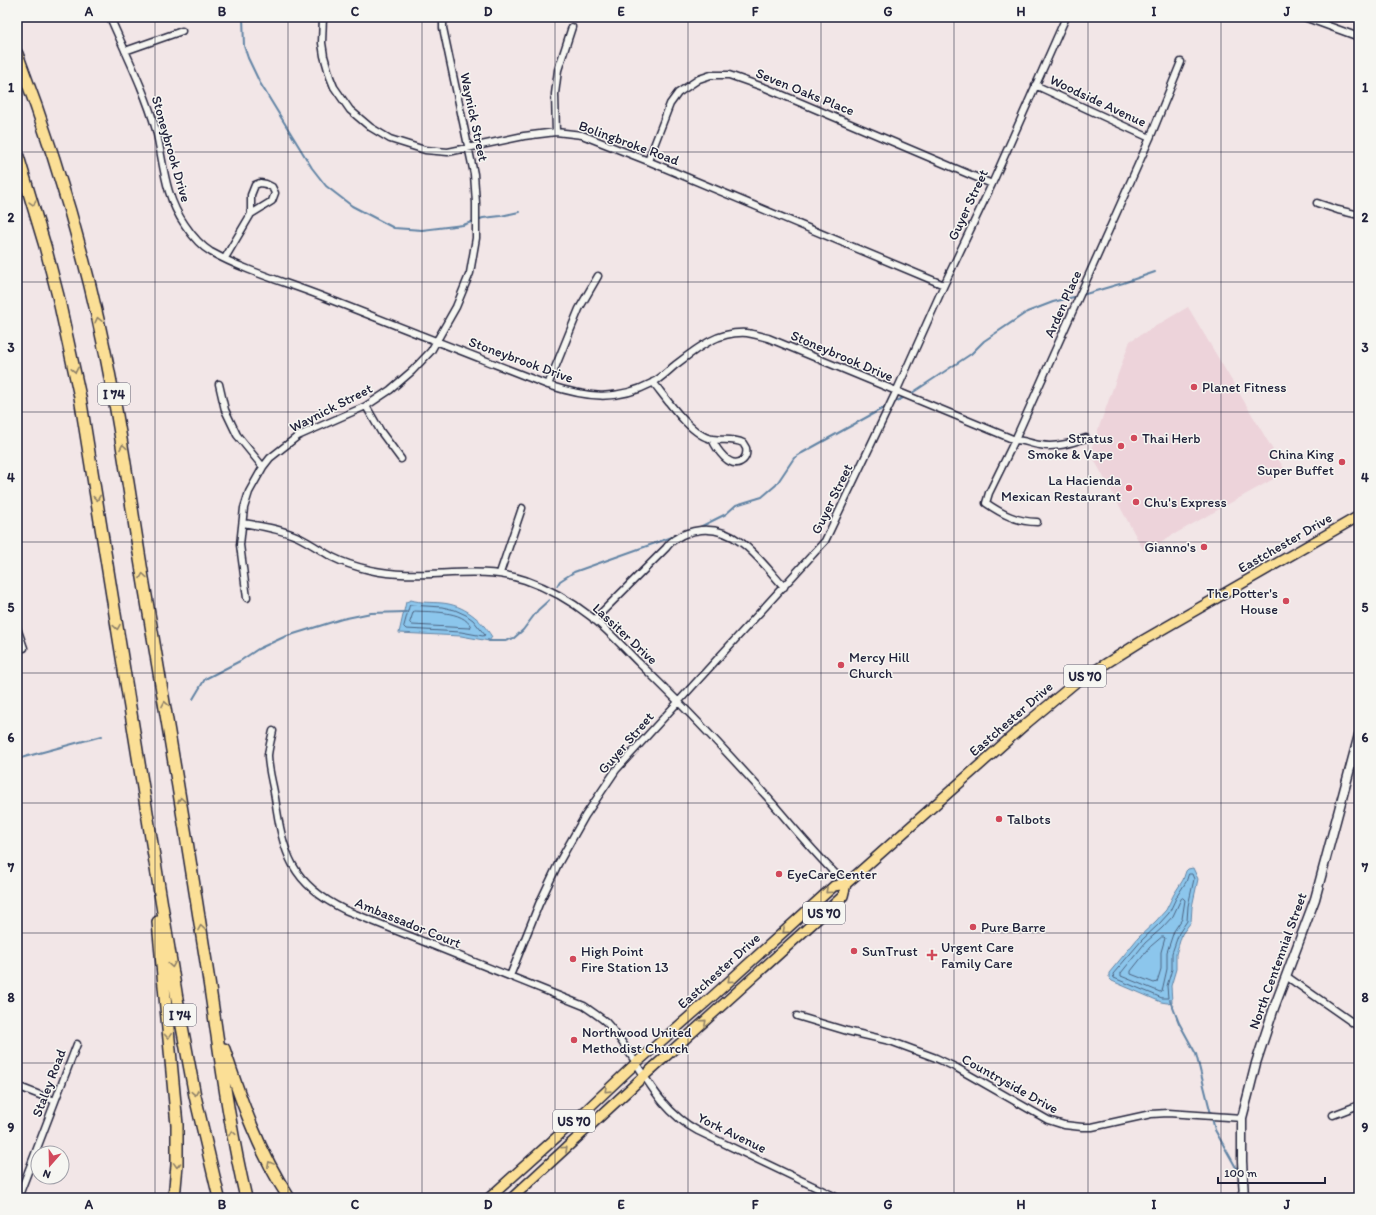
<svg xmlns="http://www.w3.org/2000/svg" width="1376" height="1215" viewBox="0 0 1376 1215" font-family="Itim,sans-serif">
	<style>
		.built { fill: #edd3da }
		.water { fill: #8cc6ec; stroke: #6284a5 }
		.lines { fill: none; stroke-linecap: round; stroke-linejoin: round }
		.shore { stroke: #4c6482; stroke-width: 1 }
		.stream { stroke: #6284a5; stroke-width: 2 }
		.street-casing { stroke: #22223b; stroke-width: 9 }
		.secondary-casing { stroke: #22223b; stroke-width: 11 }
		.primary-casing { stroke: #22223b; stroke-width: 12 }
		.highway-casing { stroke: #22223b; stroke-width: 14 }
		.street { stroke: #f6f6f2; stroke-width: 6 }
		.secondary { stroke: #f6f6f2; stroke-width: 8 }
		.primary { stroke: #fbdf96; stroke-width: 9 }
		.highway { stroke: #fbdf96; stroke-width: 11 }
		.oneway { stroke: #8e8068 }
		.grid { fill: none; stroke: #22223b; stroke-width: 1; stroke-opacity: 0.55 }
		.poi-dot { fill: #d1495b; stroke: #f6f6f2; stroke-width: 1.5 }
		.labels { text-anchor: middle; dominant-baseline: central; stroke-width: 3; stroke-linejoin: round; paint-order: stroke }
		.shield { fill: #f6f6f2; stroke: #626272; stroke-width: 1 }
		.shield-label { font-size: 13px; font-weight: bold; fill: #22223b }
		.street-label { font-size: 14px; fill: #22223b; stroke: #f6f6f2 }
		.poi-label { font-size: 14px; fill: #22223b; stroke: #f6f6f2; text-anchor: start }
		.neatline { fill: none; stroke: #22223b; stroke-width: 1.5 }
		.grid-label { font-size: 13px; text-anchor: middle; font-weight: bold; fill: #22223b }
	</style>
	<rect width="100%" height="100%" fill="#f2e6e7"/>
	<filter id="ink" filterUnits="userSpaceOnUse"><feTurbulence type="fractalNoise" baseFrequency=".025" numOctaves="2"/><feDisplacementMap in="SourceGraphic" scale="8" xChannelSelector="R" yChannelSelector="G"/><feConvolveMatrix kernelMatrix="1 2 1 2 8 2 1 2 1" color-interpolation-filters="sRGB"/></filter>
	<g filter="url(#ink)">
		<path class="built" d="M1188,307L1286,472L1144,551L1090,452L1130,341Z"/>
		<path class="water" d="M411,600C421,603 431,602 442,603C464,605 481,619 492,637L489,641L461,636L399,633L406,602Z
			M1193,868L1198,879L1192,907L1191,922L1182,934L1176,954V969L1171,986L1172,1002L1167,1003L1161,1002L1112,981L1109,978V973L1138,938L1156,921L1166,910L1174,894L1183,880L1186,871L1188,869Z"/>
		<g class="lines">
			<path class="shore" d="M410,605L442,607L455,610L466,615L473,620L485,635L483,636L461,632L406,629L404,627Z
				M414,611C429,612 464,610 471,627L469,628L412,625L410,623Z
				M1189,874H1192L1194,879L1188,906L1187,921L1179,933L1172,953V969L1167,986L1168,998H1162L1114,978L1113,974L1142,940L1159,924L1169,913L1177,896L1186,882Z
				M1183,898L1185,900L1182,919L1174,931L1167,952V969L1162,991L1160,992L1121,976V973L1145,943L1162,928L1173,916L1181,899Z
				M1162,937H1164L1165,938L1161,952V969L1157,982L1154,983L1131,974V971L1150,947Z"/>
			<path class="stream" d="M243,17L244,46L248,58L260,83L312,168L326,186L352,206L394,228L422,230L463,225L483,218L501,216L519,212
				M1082,295L1123,283L1155,272
				M909,395L971,354L984,341L1027,312L1053,302L1078,296
				M893,403L905,397
				M698,528L726,514L736,505L762,497L776,485L794,458L802,453L887,406
				M557,586L560,581L574,572L675,536
				M488,640L489,641H505L514,638L523,630L538,610L549,600
				M193,699L205,679L240,661L258,649L284,637L342,619L371,613L406,612
				M17,759L102,736
				M1170,1000L1179,1023L1196,1054L1211,1114
				M1212,1118L1215,1130L1239,1173"/>
			<defs>
				<path id="street" d="M110,17C126,54 145,91 156,130C164,164 164,195 185,225C191,234 201,246 211,252C245,271 285,282 321,296C397,326 473,355 548,385C585,397 616,402 652,383C660,379 667,372 674,366C696,349 717,331 747,333C754,334 761,336 768,338L1015,440C1024,440 1031,444 1040,445C1056,448 1071,443 1086,438
					M323,17L322,43L324,56L330,77L334,87L350,110L370,127L390,139L425,150L448,152L524,136L556,132L582,135L648,161L944,285
					M1304,17L1359,37
					M125,51L182,31
					M1035,85L1150,138
					M556,132L555,94L558,70L572,27
					M648,161L670,104L678,93L699,79L711,75H729L766,88L992,184
					M1317,203L1338,210L1359,215
					M225,258L251,214V195L255,185L260,183L266,184L272,187L275,193L272,201L251,214
					M653,382C666,398 691,436 712,439C723,441 733,438 743,443L746,448C747,453 746,457 743,460C730,471 716,448 712,439
					M219,384L225,410L237,435L263,467
					M548,385L579,309L598,276
					M366,406L381,432L401,459
					M1037,522C1017,522 1002,514 986,503L989,493L1015,440L1150,138L1181,62
					M243,523C261,526 279,529 296,536C309,542 320,550 332,557C344,563 357,567 370,570C422,582 475,563 525,580C548,588 571,601 590,616C607,629 623,647 638,662C684,706 727,752 769,799C794,828 818,858 846,884
					M500,573L522,508
					M247,598L240,545L244,508L249,492L263,467L270,458L298,436L366,406L390,390L412,371L431,351L456,307L470,273L476,238V203L474,174L443,28V17
					M594,620L666,548C669,544 673,540 677,538C684,533 693,531 701,530C739,527 761,562 784,587
					M17,628L24,648
					M273,731C271,739 269,747 268,755C268,769 273,784 275,798C283,853 291,884 345,910L584,1006C591,1011 599,1016 606,1022C640,1058 651,1106 698,1131L838,1198
					M510,976L539,904L558,864L585,816L616,770L825,541L896,392L944,285L992,184L1066,17
					M1286,976L1359,1027
					M797,1016L847,1031L890,1041L936,1058L957,1068L1048,1120L1064,1125L1082,1127H1092L1151,1114L1168,1113L1242,1118
					M17,1086L55,1101
					M1333,1115L1359,1105
					M18,1198L77,1044"/>
				<path id="secondary" d="M1244,1198L1242,1161V1118L1248,1095L1256,1063L1274,1008L1315,899L1359,735"/>
				<path id="primary" d="M489,1198L579,1117L635,1064L713,996L834,886L846,884
					M512,1198L644,1076L843,896L846,884L1027,723L1075,683L1142,641L1359,516"/>
				<path id="highway" d="M17,54C59,164 92,277 113,393C125,458 134,524 145,590C165,708 185,825 203,943C217,1028 226,1114 246,1198
					M17,153L45,246L58,296L80,397L178,1005L195,1096L219,1198
					M158,922L177,1125V1165L174,1198
					M224,1049C241,1101 259,1152 289,1198"/>
			</defs>
			<use href="#street" class="street-casing"/>
			<use href="#secondary" class="secondary-casing"/>
			<use href="#primary" class="primary-casing"/>
			<use href="#highway" class="highway-casing"/>
			<use href="#street" class="street"/>
			<use href="#secondary" class="secondary"/>
			<use href="#primary" class="primary"/>
			<use href="#highway" class="highway"/>
		</g>
		<defs><path id="oneway-chevron" d="M-2-3.5L2.5 0L-2 3.5" fill="none" stroke-width="1.6" stroke-linecap="round" stroke-linejoin="round"/></defs>
		<g class="oneway">
			<use href="#oneway-chevron" transform="translate(33 203) rotate(74)"/>
			<use href="#oneway-chevron" transform="translate(98 320) rotate(-103)"/>
			<use href="#oneway-chevron" transform="translate(75 370) rotate(78)"/>
			<use href="#oneway-chevron" transform="translate(123 447) rotate(-99)"/>
			<use href="#oneway-chevron" transform="translate(97 498) rotate(81)"/>
			<use href="#oneway-chevron" transform="translate(143 576) rotate(-99)"/>
			<use href="#oneway-chevron" transform="translate(117 627) rotate(81)"/>
			<use href="#oneway-chevron" transform="translate(165 704) rotate(-100)"/>
			<use href="#oneway-chevron" transform="translate(181 800) rotate(-99)"/>
			<use href="#oneway-chevron" transform="translate(828 891) rotate(138)"/>
			<use href="#oneway-chevron" transform="translate(201 928) rotate(-99)"/>
			<use href="#oneway-chevron" transform="translate(785 931) rotate(138)"/>
			<use href="#oneway-chevron" transform="translate(172 965) rotate(81)"/>
			<use href="#oneway-chevron" transform="translate(730 980) rotate(138)"/>
			<use href="#oneway-chevron" transform="translate(704 1022) rotate(-42)"/>
			<use href="#oneway-chevron" transform="translate(168 1036) rotate(85)"/>
			<use href="#oneway-chevron" transform="translate(607 1090) rotate(136)"/>
			<use href="#oneway-chevron" transform="translate(195 1093) rotate(79)"/>
			<use href="#oneway-chevron" transform="translate(232 1133) rotate(-101)"/>
			<use href="#oneway-chevron" transform="translate(565 1149) rotate(-43)"/>
			<use href="#oneway-chevron" transform="translate(270 1164) rotate(-118)"/>
			<use href="#oneway-chevron" transform="translate(177 1165) rotate(92)"/>
		</g>
	</g>
	<path class="grid" d="M155,17V1198M288,17V1198M422,17V1198M555,17V1198M688,17V1198M821,17V1198M954,17V1198M1088,17V1198M1221,17V1198M17,152H1359M17,282H1359M17,412H1359M17,542H1359M17,673H1359M17,803H1359M17,933H1359M17,1063H1359"/>
	<g class="poi-dot">
		<circle cx="1194" cy="387" r="4"/>
		<circle cx="1134" cy="438" r="4"/>
		<circle cx="1121" cy="446" r="4"/>
		<circle cx="1342" cy="462" r="4"/>
		<circle cx="1129" cy="488" r="4"/>
		<circle cx="1136" cy="502" r="4"/>
		<circle cx="1204" cy="547" r="4"/>
		<circle cx="1286" cy="601" r="4"/>
		<circle cx="841" cy="665" r="4"/>
		<circle cx="999" cy="819" r="4"/>
		<circle cx="779" cy="874" r="4"/>
		<circle cx="973" cy="927" r="4"/>
		<circle cx="854" cy="951" r="4"/>
		<path d="M930 949h4v4h4v4h-4v4h-4v-4h-4v-4h4z"/>
		<circle cx="573" cy="959" r="4"/>
		<circle cx="574" cy="1040" r="4"/>
	</g>
	<g class="labels">
		<g class="shield">
			<rect x="98" y="383" width="32" height="22" rx="3"/>
			<rect x="1064" y="665" width="42" height="22" rx="3"/>
			<rect x="803" y="902" width="42" height="22" rx="3"/>
			<rect x="164" y="1004" width="32" height="22" rx="3"/>
			<rect x="553" y="1110" width="42" height="22" rx="3"/>
		</g>
		<g class="shield-label">
			<text x="114" y="394">I 74</text>
			<text x="1085" y="676">US 70</text>
			<text x="824" y="913">US 70</text>
			<text x="180" y="1015">I 74</text>
			<text x="574" y="1121">US 70</text>
		</g>
		<g class="street-label">
			<text transform="translate(805 92) rotate(22)">Seven Oaks Place</text>
			<text transform="translate(1098 101) rotate(25)">Woodside Avenue</text>
			<text transform="translate(474 117) rotate(78)">Waynick Street</text>
			<text transform="translate(629 143) rotate(20)">Bolingbroke Road</text>
			<text transform="translate(171 149) rotate(74)">Stoneybrook Drive</text>
			<text transform="translate(968 205) rotate(-65)">Guyer Street</text>
			<text transform="translate(1063 304) rotate(-66)">Arden Place</text>
			<text transform="translate(842 356) rotate(23)">Stoneybrook Drive</text>
			<text transform="translate(521 360) rotate(20)">Stoneybrook Drive</text>
			<text transform="translate(331 408) rotate(-27)">Waynick Street</text>
			<text transform="translate(832 499) rotate(-64)">Guyer Street</text>
			<text transform="translate(1285 543) rotate(-30)">Eastchester Drive</text>
			<text transform="translate(625 634) rotate(43)">Lassiter Drive</text>
			<text transform="translate(1011 719) rotate(-41)">Eastchester Drive</text>
			<text transform="translate(626 743) rotate(-49)">Guyer Street</text>
			<text transform="translate(408 923) rotate(22)">Ambassador Court</text>
			<text transform="translate(1278 961) rotate(-70)">North Centennial Street</text>
			<text transform="translate(719 971) rotate(-42)">Eastchester Drive</text>
			<text transform="translate(49 1083) rotate(-69)">Staley Road</text>
			<text transform="translate(1010 1084) rotate(29)">Countryside Drive</text>
			<text transform="translate(732 1133) rotate(26)">York Avenue</text>
		</g>
		<g class="poi-label">
			<text x="1202" y="387">Planet Fitness</text>
			<text x="1113" y="438" text-anchor="end">Stratus<tspan x="1113" dy="16">Smoke &amp; Vape</tspan></text>
			<text x="1142" y="438">Thai Herb</text>
			<text x="1334" y="454" text-anchor="end">China King<tspan x="1334" dy="16">Super Buffet</tspan></text>
			<text x="1121" y="480" text-anchor="end">La Hacienda<tspan x="1121" dy="16">Mexican Restaurant</tspan></text>
			<text x="1144" y="502">Chu's Express</text>
			<text x="1196" y="547" text-anchor="end">Gianno's</text>
			<text x="1278" y="593" text-anchor="end">The Potter's<tspan x="1278" dy="16">House</tspan></text>
			<text x="849" y="657">Mercy Hill<tspan x="849" dy="16">Church</tspan></text>
			<text x="1007" y="819">Talbots</text>
			<text x="787" y="874">EyeCareCenter</text>
			<text x="981" y="927">Pure Barre</text>
			<text x="941" y="947">Urgent Care<tspan x="941" dy="16">Family Care</tspan></text>
			<text x="581" y="951">High Point<tspan x="581" dy="16">Fire Station 13</tspan></text>
			<text x="862" y="951">SunTrust</text>
			<text x="582" y="1032">Northwood United<tspan x="582" dy="16">Methodist Church</tspan></text>
		</g>
	</g>
	<rect width="1376" height="1215" fill="none" stroke="#f6f6f2" stroke-width="44"/>
	<g transform="translate(50 1165) rotate(200)"><circle r="19" fill="#f6f6f2" stroke="#a1a1a9"/>
	<path d="M0-3L7 15L0 10L-7 15Z" fill="#d1495b"/>
	<text y="-6" font-size="11" font-weight="bold" text-anchor="middle" fill="#22223b">N</text>
	</g>
	<path d="M1218 1177v6h107v-6" fill="none" stroke="#22223b" stroke-width="2"/>
	<text x="1224" y="1177" font-size="12" fill="#22223b" stroke="#f6f6f2" stroke-width="3" paint-order="stroke">100 m</text>
	<rect x="22" y="22" width="1332" height="1171" class="neatline"/>
	<g class="grid-label">
		<text x="89" y="16">A</text>
		<text x="222" y="16">B</text>
		<text x="355" y="16">C</text>
		<text x="488" y="16">D</text>
		<text x="621" y="16">E</text>
		<text x="755" y="16">F</text>
		<text x="888" y="16">G</text>
		<text x="1021" y="16">H</text>
		<text x="1154" y="16">I</text>
		<text x="1287" y="16">J</text>
		<text x="11" y="92">1</text>
		<text x="1365" y="92">1</text>
		<text x="11" y="222">2</text>
		<text x="1365" y="222">2</text>
		<text x="11" y="352">3</text>
		<text x="1365" y="352">3</text>
		<text x="11" y="482">4</text>
		<text x="1365" y="482">4</text>
		<text x="11" y="612">5</text>
		<text x="1365" y="612">5</text>
		<text x="11" y="742">6</text>
		<text x="1365" y="742">6</text>
		<text x="11" y="872">7</text>
		<text x="1365" y="872">7</text>
		<text x="11" y="1002">8</text>
		<text x="1365" y="1002">8</text>
		<text x="11" y="1132">9</text>
		<text x="1365" y="1132">9</text>
		<text x="89" y="1209">A</text>
		<text x="222" y="1209">B</text>
		<text x="355" y="1209">C</text>
		<text x="488" y="1209">D</text>
		<text x="621" y="1209">E</text>
		<text x="755" y="1209">F</text>
		<text x="888" y="1209">G</text>
		<text x="1021" y="1209">H</text>
		<text x="1154" y="1209">I</text>
		<text x="1287" y="1209">J</text>
	</g>
</svg>
